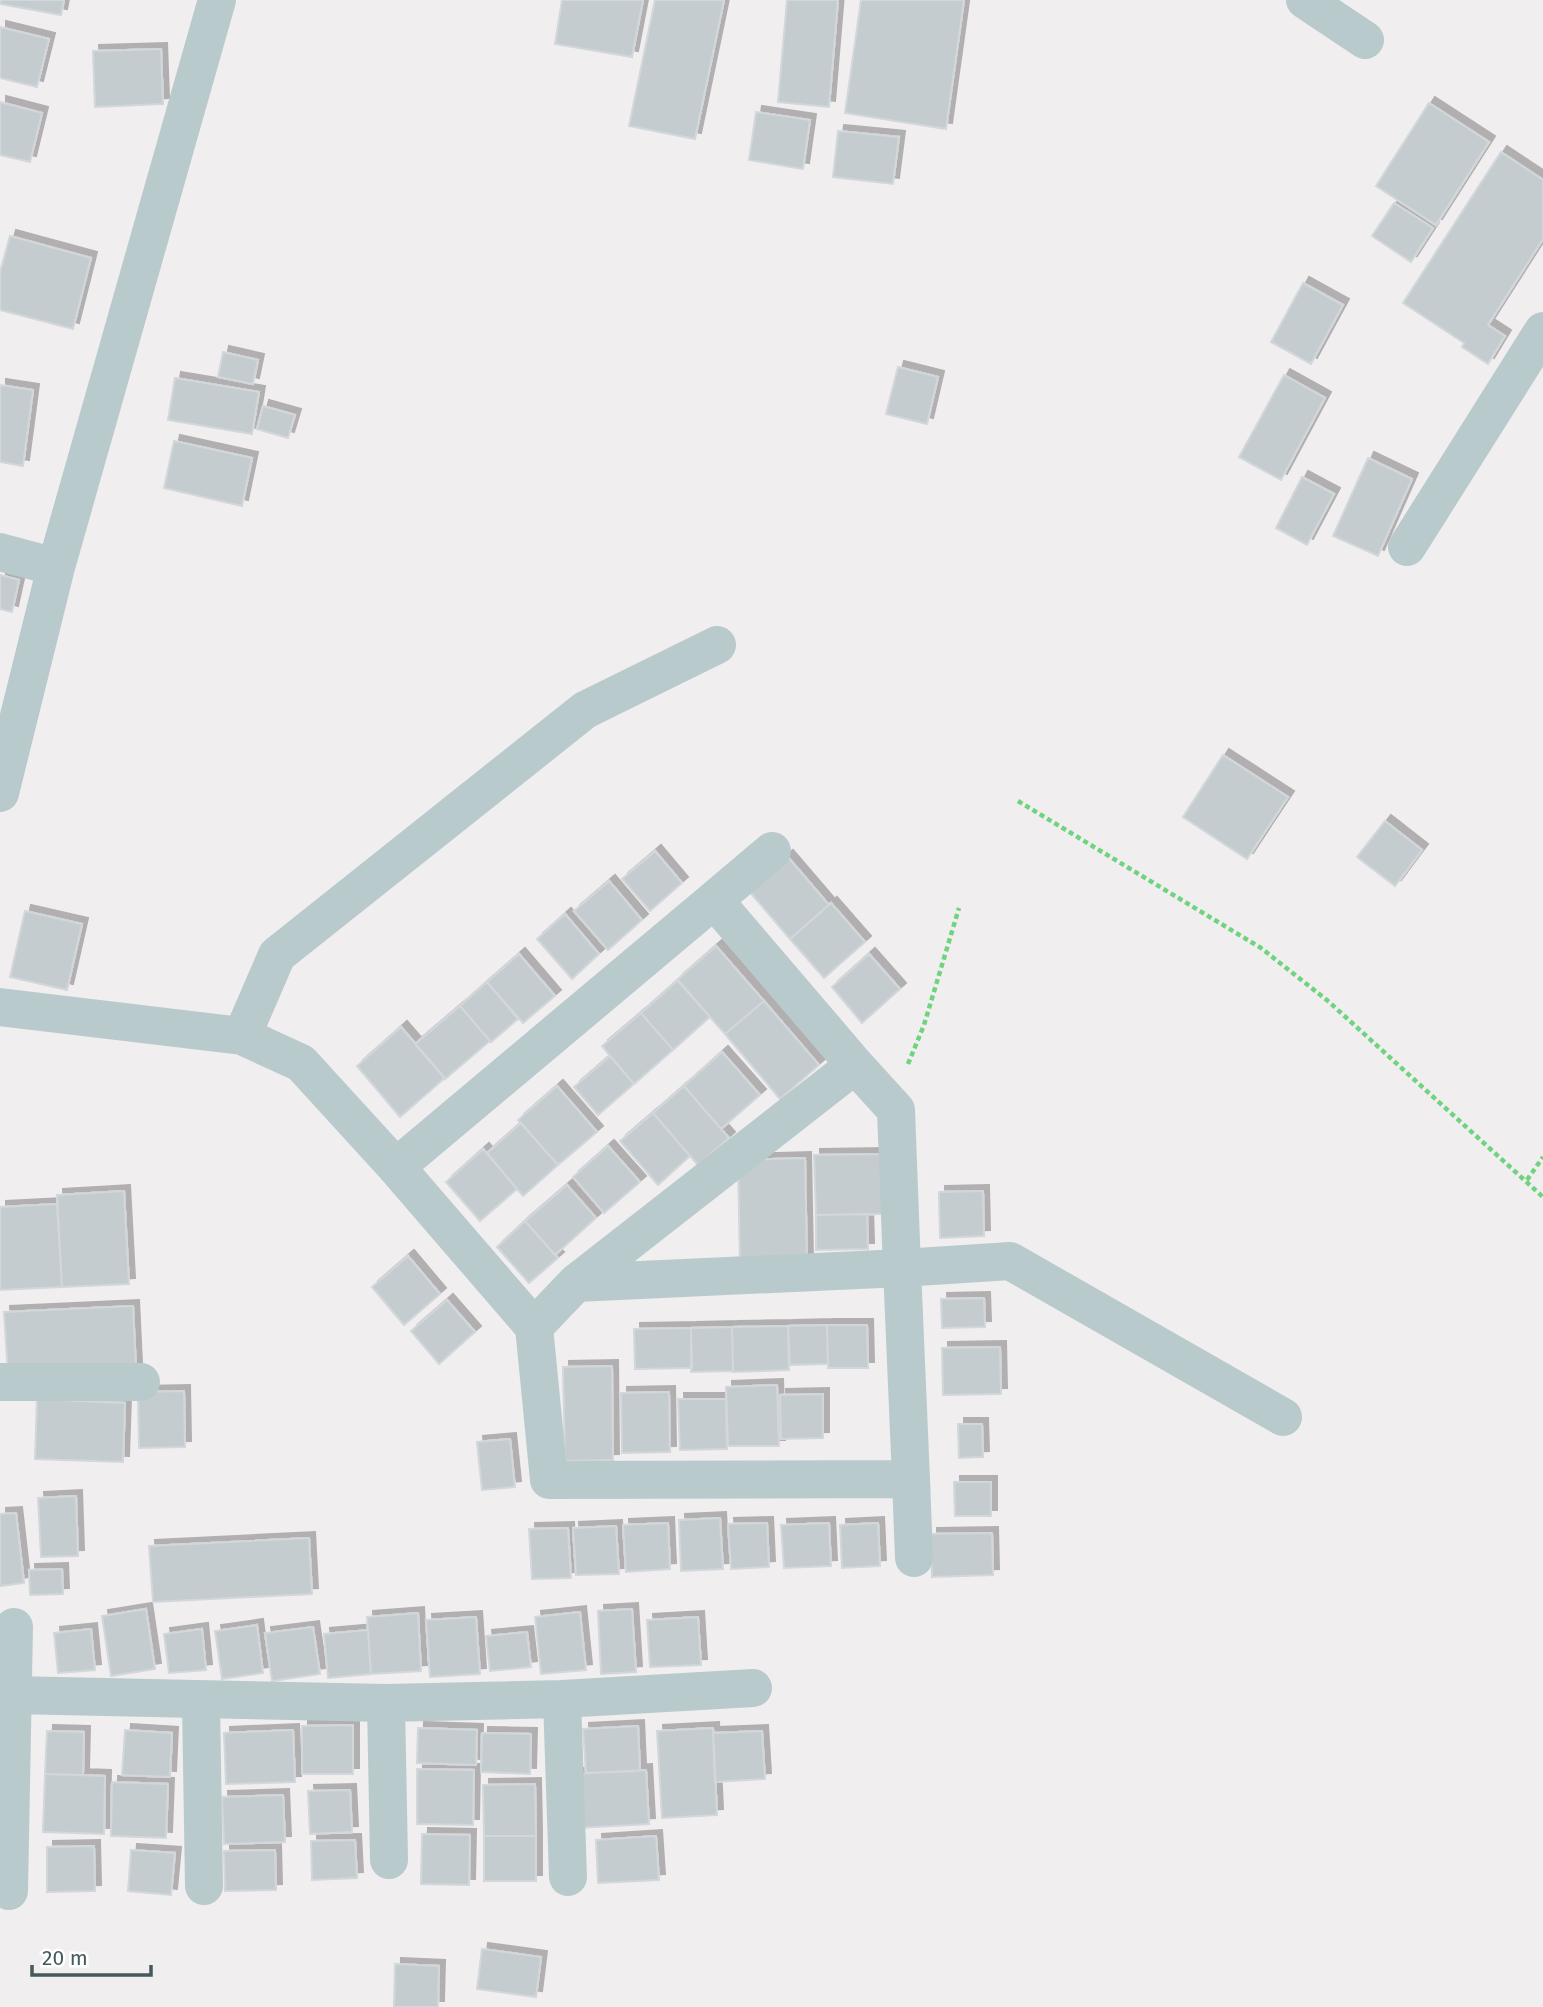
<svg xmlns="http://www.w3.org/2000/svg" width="1543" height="2007" viewBox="0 0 1543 2007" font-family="'Fira Sans',sans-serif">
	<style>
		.building { fill: #c5cccf; stroke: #d2d7db; stroke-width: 2; filter: url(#shadow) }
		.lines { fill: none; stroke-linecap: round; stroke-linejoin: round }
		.path { stroke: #6fd37f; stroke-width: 4.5; stroke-dasharray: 5 3.5; stroke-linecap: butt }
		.minor { stroke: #b9cacd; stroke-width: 38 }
	</style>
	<defs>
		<filter id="shadow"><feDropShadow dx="6" dy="-6" stdDeviation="0" flood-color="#0004"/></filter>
	</defs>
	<rect width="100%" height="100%" fill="#f1eeef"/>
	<path class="building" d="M1,0H64L61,15L0,4Z
		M562,0H643L632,57L555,44Z
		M655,0H724L695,139L629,126Z
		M787,0H838L829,107L778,102Z
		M861,0H964L946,129L845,113Z
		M0,27L49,39L37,87L0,78Z
		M161,49L163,104L95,107L93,51Z
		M0,102L42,113L30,162L0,155Z
		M1429,103L1489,142L1436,225L1376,186Z
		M756,112L810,120L803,169L749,160Z
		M838,131L899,137L893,184L833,177Z
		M1501,152L1543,180V239L1488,325L1505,336L1488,364L1462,347L1464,343L1403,303Z
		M1394,203L1433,228L1411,262L1372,236Z
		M10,236L91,258L73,329L0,310V272Z
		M1303,283L1343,305L1311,364L1271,342Z
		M223,352L258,360L253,384L218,377Z
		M898,367L938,377L927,424L886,414Z
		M1284,375L1325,398L1281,480L1239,457Z
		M175,378L259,392L252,434L168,420Z
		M0,385L33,390L23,466L0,462Z
		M263,406L295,415L288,438L257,429Z
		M174,441L252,458L242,506L164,488Z
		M1368,458L1412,479L1378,556L1333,536Z
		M1302,477L1334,494L1307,545L1276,528Z
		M0,575L19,580L12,612L0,609Z
		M1223,755L1288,797L1247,859L1183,817Z
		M1385,821L1422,850L1395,886L1357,857Z
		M655,851L682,883L650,911L622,879Z
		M787,856L829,905L790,939L748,890Z
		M609,881L642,920L608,950L574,911Z
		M831,903L865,942L824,978L790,939Z
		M25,911L82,924L67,990L10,977Z
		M565,914L599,954L572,979L537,939Z
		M716,946L764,1001L725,1034L677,980Z
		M519,954L555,996L523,1023L487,982Z
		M869,954L900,989L862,1023L832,987Z
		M678,980L710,1017L673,1050L641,1013Z
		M487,982L518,1019L491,1042L460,1006Z
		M764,1001L819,1065L780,1099L725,1034Z
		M460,1006L490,1041L445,1079L415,1044Z
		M641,1013L673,1050L634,1084L602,1046Z
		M401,1027L445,1078L400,1117L357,1066Z
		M722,1052L760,1095L721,1129L684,1086Z
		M610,1056L634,1084L598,1115L574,1087Z
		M557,1086L597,1132L558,1165L518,1120Z
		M684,1086L729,1138L698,1165L653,1113Z
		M653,1113L690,1156L658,1185L620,1141Z
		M521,1123L558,1165L523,1196L487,1153Z
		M608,1146L640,1182L604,1213L573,1177Z
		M483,1149L517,1189L480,1221L446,1182Z
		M881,1154L883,1214L816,1215L814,1155Z
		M805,1158L807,1265H740L738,1160Z
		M567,1185L596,1218L555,1255L525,1221Z
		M124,1191L129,1284L62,1287L57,1195Z
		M983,1191L984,1236L940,1238L939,1192Z
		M57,1204L62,1287L0,1290V1207Z
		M867,1214L868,1249L816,1250V1215Z
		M525,1221L558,1258L529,1283L497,1247Z
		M408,1256L440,1294L404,1325L372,1287Z
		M984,1298L985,1327L942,1328L941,1299Z
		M447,1300L475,1332L439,1364L411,1331Z
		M133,1306L136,1369L8,1376L4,1312Z
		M827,1325L828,1364L790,1365L788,1326Z
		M827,1325H867L868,1368H828Z
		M788,1326L789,1370L733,1372L732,1327Z
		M732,1327L733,1371L691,1372V1328Z
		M691,1328L692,1368L635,1369L634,1329Z
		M1000,1347L1001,1394L943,1395L942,1348Z
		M612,1366L613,1460L565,1461L563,1367Z
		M777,1385L779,1446H728L726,1387Z
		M184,1391L185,1447L139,1448L138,1392Z
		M669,1392L670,1452L622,1453L621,1393Z
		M823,1394V1438L781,1439L780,1395Z
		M37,1399L125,1403L123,1462L35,1459Z
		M678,1399H726L727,1449L680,1450Z
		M958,1424H982L983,1457L959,1458Z
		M510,1439L515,1487L482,1490L477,1442Z
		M954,1482H991V1516H955Z
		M76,1496L78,1556L41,1557L38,1498Z
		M16,1513L24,1583L0,1586V1514Z
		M720,1518L723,1569L681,1571L679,1520Z
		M668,1523L670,1569L626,1572L623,1525Z
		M767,1523L769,1567L731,1569L728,1524Z
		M829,1523L831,1566L784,1568L781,1525Z
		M878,1523L880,1566L842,1568L840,1525Z
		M616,1526L619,1574L576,1575L573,1528Z
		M568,1528L571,1578L532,1579L529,1529Z
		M992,1533L993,1575L932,1577L931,1534Z
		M309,1538L312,1594L153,1602L149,1546Z
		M62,1569L63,1594L30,1595L29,1570Z
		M146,1609L155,1669L111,1676L102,1616Z
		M632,1609L636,1672L601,1674L598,1611Z
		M580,1612L586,1670L541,1674L535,1617Z
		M418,1613L421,1671L371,1674L367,1617Z
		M476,1617L480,1674L430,1677L426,1620Z
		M698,1617L701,1665L650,1667L647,1620Z
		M257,1625L263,1673L222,1679L215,1631Z
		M313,1627L320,1674L272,1681L265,1633Z
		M91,1629L95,1670L58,1673L54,1633Z
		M202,1629L206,1670L169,1673L164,1634Z
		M368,1630L371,1674L328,1678L324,1634Z
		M527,1632L531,1667L490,1671L486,1636Z
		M353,1725V1774H302V1726Z
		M638,1726L640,1771L586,1773L583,1729Z
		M418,1728L477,1730L476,1765L417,1763Z
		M713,1728L717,1815L662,1818L657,1731Z
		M125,1730L172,1733L170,1777L122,1775Z
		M293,1730L295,1782L226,1784L224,1733Z
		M47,1731L84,1732L83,1775L45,1774Z
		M762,1731L765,1779L715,1782L713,1733Z
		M482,1733L531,1734L530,1774L481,1772Z
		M417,1769L474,1770L473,1825L417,1824Z
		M646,1770L649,1824L576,1828L573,1774Z
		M45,1774L105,1776L104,1834L43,1832Z
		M112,1782L168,1784L166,1838L111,1836Z
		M535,1784L536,1836H484L483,1785Z
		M350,1790L352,1832L310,1834L308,1791Z
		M283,1795L285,1842L224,1844L222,1797Z
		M422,1834L470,1835L469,1885L421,1884Z
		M484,1836H536V1881H484Z
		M656,1836L659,1880L598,1883L596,1840Z
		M355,1840L357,1878L312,1880L311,1841Z
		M94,1846L95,1891L47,1892V1847Z
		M131,1850L175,1853L171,1895L128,1891Z
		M275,1850L276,1890L225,1891L224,1851Z
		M482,1949L541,1957L536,1997L477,1989Z
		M395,1964L439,1966L438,2007H394Z"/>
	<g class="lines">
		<path class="path" d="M1018,801L1261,948L1328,1001L1543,1197
			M908,1064L924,1025L959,908
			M1527,1180L1543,1157"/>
		<path class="minor" d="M1305,0L1365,40
			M1407,547L1543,331
			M0,552L56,567
			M0,793L56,567L217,0
			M714,900L772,851
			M0,1007L242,1036L301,1063L396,1167L534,1327L549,1480L911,1479L902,1268L576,1283
			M242,1036L277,955L585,710L717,645
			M855,1065L896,1110L902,1268L1010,1261L1283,1417
			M396,1167L714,900L855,1065L576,1283L534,1327
			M0,1382H141
			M911,1479L914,1558
			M12,1695L386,1703L562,1699L753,1688
			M562,1699L568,1877
			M201,1701L204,1886
			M386,1703L389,1860
			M9,1891L14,1627"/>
	</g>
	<path d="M32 1965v10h119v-10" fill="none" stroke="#455a5d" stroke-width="3.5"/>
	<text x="42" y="1965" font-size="21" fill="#455a5d" stroke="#ffffff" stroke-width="5" paint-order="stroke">20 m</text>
</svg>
